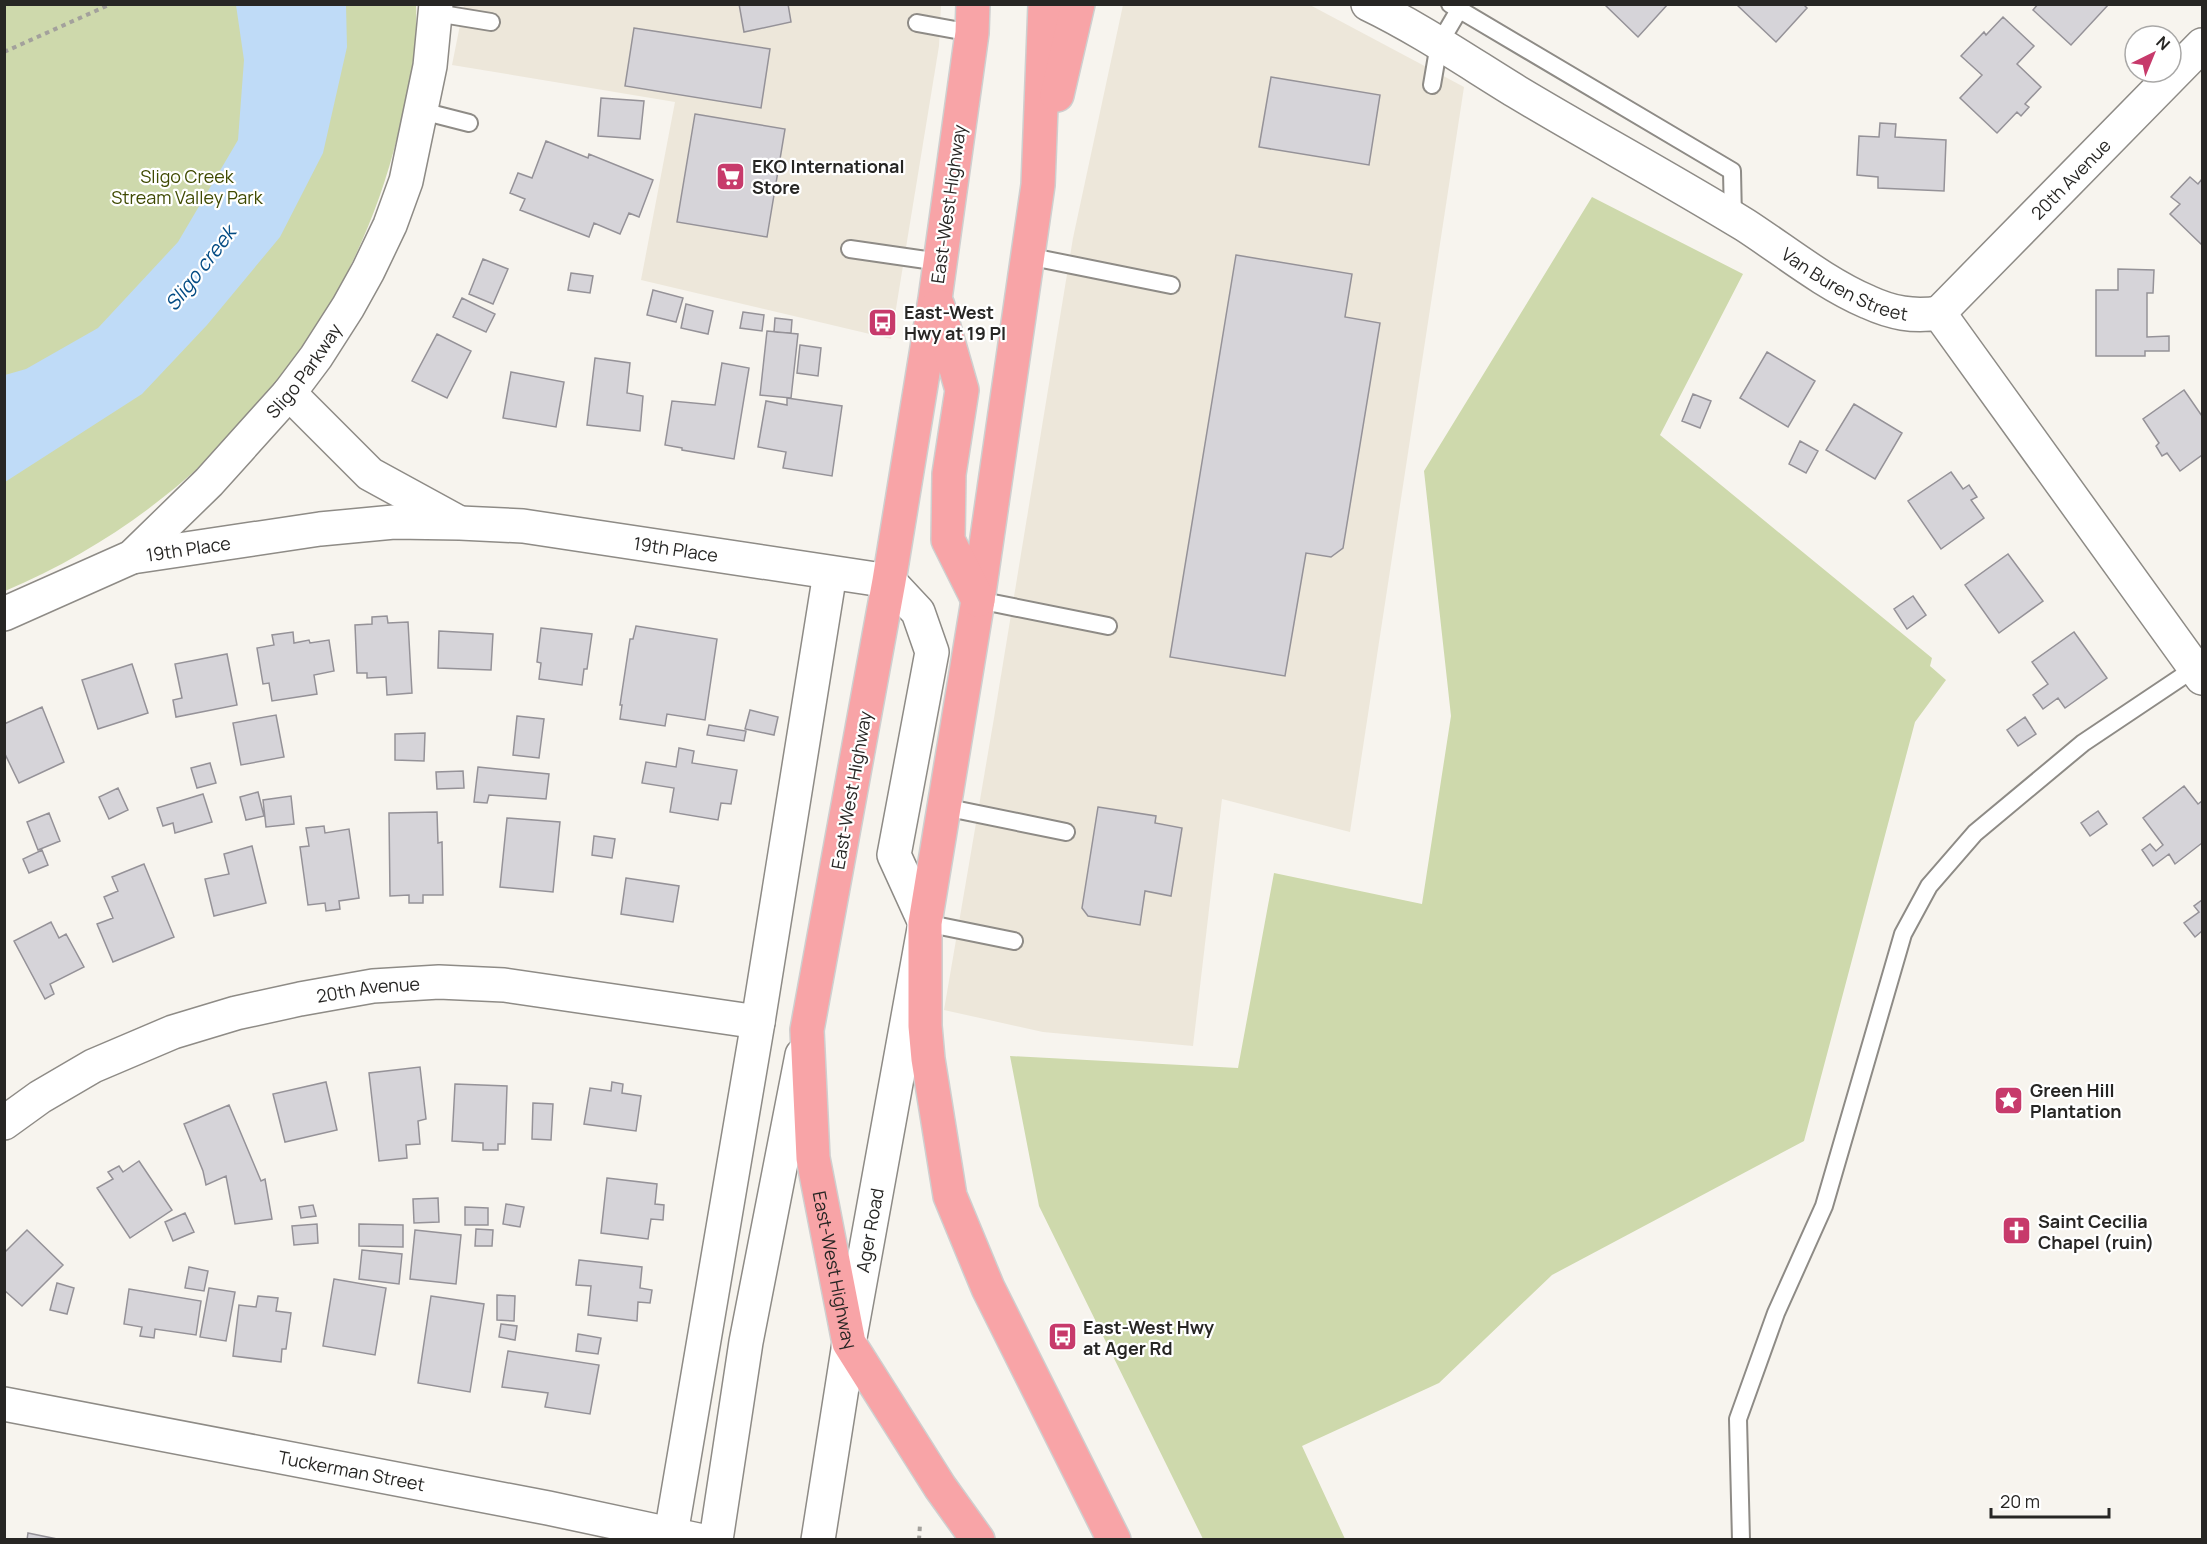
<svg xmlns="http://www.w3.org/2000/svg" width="2207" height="1544" viewBox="0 0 2207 1544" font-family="Manrope,sans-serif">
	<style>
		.built { fill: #ede7da }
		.green { fill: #ced9ac }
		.water { fill: #bfdbf7 }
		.building { fill: #d6d4d9; stroke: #959298; stroke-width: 1.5 }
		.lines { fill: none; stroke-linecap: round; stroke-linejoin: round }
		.lane-casing { stroke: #8e8b86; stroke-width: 20 }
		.street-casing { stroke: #8e8b86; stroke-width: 36 }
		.secondary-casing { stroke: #8e8b86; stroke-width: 36 }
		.primary-casing { stroke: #cfcfcf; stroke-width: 36 }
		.path { stroke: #a3a19c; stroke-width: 4; stroke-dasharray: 4.5 4.5; stroke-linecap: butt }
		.lane { stroke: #fff; stroke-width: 16 }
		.street { stroke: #fff; stroke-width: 33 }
		.secondary { stroke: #fff; stroke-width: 33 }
		.primary { stroke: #f8a4a7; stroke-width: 33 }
		.labels { text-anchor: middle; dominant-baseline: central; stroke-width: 4.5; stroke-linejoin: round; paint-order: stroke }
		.poi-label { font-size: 18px; font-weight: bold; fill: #272624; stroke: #fff; text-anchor: start }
		.park-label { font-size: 18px; fill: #3f4a02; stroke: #fff }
		.street-label { font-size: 18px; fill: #272624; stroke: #fff }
		.water-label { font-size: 20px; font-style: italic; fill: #044c84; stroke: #fff }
	</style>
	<rect width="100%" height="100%" fill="#f7f4ee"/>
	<path class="built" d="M464,5H941L939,46L891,339L641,280L675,102L452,65Z
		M1123,5H1310L1464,87L1350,832L1222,799L1193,1046L1043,1032L944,1010L994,718L1073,238Z"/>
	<path class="green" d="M416,4C418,49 409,91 398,134C348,341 199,509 5,591L4,5Z
		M1592,197L1743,274L1660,435L1932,658L1930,666L1946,680L1915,722L1804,1141L1552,1275L1439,1383L1302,1446L1345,1539H1203L1039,1206L1010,1056L1238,1068L1274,873L1422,904L1451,716L1424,471Z"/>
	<path class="water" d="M236,5H346L347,47L323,153L280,237L207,325L142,394L5,482V375L26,369L98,328L178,242L238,140L244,60Z"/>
	<path class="building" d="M739,4H788L791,22L744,32Z
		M1604,4H1668L1638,37Z
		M1736,4H1803L1807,8L1776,42Z
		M2038,4H2109L2071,45L2033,10Z
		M2003,17L2034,46L2017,64L2041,87L2025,104L2029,107L2021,116L2017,112L1997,133L1960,98L1982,75L1961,56L1984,32L1986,35Z
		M634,28L770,49L761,108L625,86Z
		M1271,77L1380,95L1369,165L1259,147Z
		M601,98L644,101L640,139L598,136Z
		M695,114L785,129L767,237L677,222Z
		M1880,123L1896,124L1895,137L1946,140L1944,191L1878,188V177L1857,175L1859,136L1879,137Z
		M546,141L588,158L589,154L653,180L639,217L629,213L620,234L594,223L589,237L520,210L525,199L510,193L518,173L532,178Z
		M2190,177L2198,184L2202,179V245L2170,214L2180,204L2171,197Z
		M1236,255L1352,274L1345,317L1380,323L1343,548L1331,557L1306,553L1285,676L1170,657Z
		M483,259L508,269L493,304L469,294Z
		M2118,269L2154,270L2153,293H2147V337L2169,336V351H2145V356H2096V290H2118Z
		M571,273L593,276L590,293L568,290Z
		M653,290L683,298L676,322L647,315Z
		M462,298L495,314L486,332L453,317Z
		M686,304L713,311L708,334L681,328Z
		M743,312L764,315L762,331L740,328Z
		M775,318L792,320L791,333L774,332Z
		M767,331L798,334L791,398L760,395Z
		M437,334L471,351L447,398L412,381Z
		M800,345L821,348L818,376L797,373Z
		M1767,352L1815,381L1788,427L1740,398Z
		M595,358L630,363L627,393L643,396L640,431L587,425Z
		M722,363L749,368L734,459L682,450V448L665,445L672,401L715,405Z
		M511,372L564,382L556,427L503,418Z
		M2184,390L2202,416V455L2180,471L2167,453L2162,456L2156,446L2159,443L2143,419Z
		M1693,394L1711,401L1700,428L1682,421Z
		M787,398L842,406L832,476L783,468L786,452L758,447L766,401L787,405Z
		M1854,404L1902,433L1875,479L1826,450Z
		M1800,441L1818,451L1806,473L1789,464Z
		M1951,472L1963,489L1969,485L1977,497L1971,500L1984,518L1941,549L1908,501Z
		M2008,554L2043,601L1999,633L1965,585Z
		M1913,596L1926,615L1907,629L1894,609Z
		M387,616L388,623L408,622L412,693L387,695L386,677L367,678V673H357L355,625L372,624V617Z
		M636,626L717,639L705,720L667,714L665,726L620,719L622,705H620L630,639H633Z
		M541,628L592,634L587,669H584L582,685L539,679L541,663L537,662Z
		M439,631L493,634L491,670L438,668Z
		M293,632L294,643L309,640L310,643L329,640L334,671L314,675L317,694L272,701L269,683L263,684L257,648L274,645L272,635Z
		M2074,632L2107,678L2065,708L2058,698L2043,709L2033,695L2048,684L2032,662Z
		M227,654L237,705L176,717L173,700L182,698L175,664Z
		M132,664L148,713L98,729L82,680Z
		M42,707L64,762L19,783L4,752V724Z
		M750,710L778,717L774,735L745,729Z
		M276,715L284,757L241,765L233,723Z
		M517,716L544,719L539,758L513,755Z
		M2025,717L2036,734L2018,746L2007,730Z
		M709,725L746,731L744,741L707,735Z
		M425,733L424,761L395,760V734Z
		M679,748L694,751L692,763L737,770L731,804L721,803L718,820L670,812L674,788L642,783L646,762L676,767Z
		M210,763L216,783L197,788L191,768Z
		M478,767L549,774L546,799L489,795L487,803L474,802Z
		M463,771L464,788L437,789L436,772Z
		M2184,786L2198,804L2202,801V843L2175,864L2169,854L2153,866L2142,850L2150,844L2156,851L2163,845L2143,818Z
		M118,788L128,810L109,819L99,797Z
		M258,792L264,816L246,820L240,797Z
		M203,794L212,822L175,833L173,823L163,826L157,808Z
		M291,796L294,824L266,827L263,800Z
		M1098,807L1156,816L1155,823L1182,828L1171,896L1145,891L1140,925L1088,916L1082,908Z
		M2098,811L2107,824L2090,836L2081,823Z
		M437,812L438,843L442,842L443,895H423V903H409V895L390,896L389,813Z
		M49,813L60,841L38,850L27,822Z
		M507,818L560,822L553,892L500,887Z
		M324,826L325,833L349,829L359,898L339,901L340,909L326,911L325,903L308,905L300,847L309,846L306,828Z
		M594,836L615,839L612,858L592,855Z
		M252,846L266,903L214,916L205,879L229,874L224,854Z
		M42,850L48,865L29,873L23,859Z
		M144,864L174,937L113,962L97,924L113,918L104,897L118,891L112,877Z
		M626,878L679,886L673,922L621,914Z
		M2202,900V931L2195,937L2184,923L2199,912L2194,906Z
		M51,922L59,938L66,934L84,967L50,984L54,994L45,999L14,941Z
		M420,1067L426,1119L418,1121L420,1144L406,1145L407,1158L379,1161L369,1073Z
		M326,1082L337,1130L285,1142L273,1094Z
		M612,1082L623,1084L622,1093L641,1096L636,1131L584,1124L590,1088L611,1091Z
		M455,1084L507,1086L505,1144H498V1150H483V1143L452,1141Z
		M533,1103L553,1104L551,1140L532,1139Z
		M229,1105L261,1181L265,1179L272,1219L235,1224L226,1176L206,1185L203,1171L184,1124Z
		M139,1161L172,1210L130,1238L97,1188L113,1179L108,1172L119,1166L123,1172Z
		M607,1178L657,1184L655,1204L664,1205L663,1220L651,1219L648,1239L601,1233Z
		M438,1198L439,1222L414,1223L413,1199Z
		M506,1204L524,1207L520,1227L503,1224Z
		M313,1205L316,1216L301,1218L299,1207Z
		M465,1207L488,1208V1225H465Z
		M185,1213L194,1232L173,1241L165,1222Z
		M317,1224L318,1243L294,1245L292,1226Z
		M359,1224L403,1225V1247L359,1246Z
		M476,1229L493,1230L492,1246H475Z
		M27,1230L63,1265L22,1306L4,1290V1253Z
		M415,1230L461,1235L456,1284L410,1279Z
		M362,1250L402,1254L399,1284L359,1279Z
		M579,1260L642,1267L640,1288L652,1290L650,1303L638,1302L637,1321L588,1315L591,1286L576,1285Z
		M189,1267L208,1271L204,1291L185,1288Z
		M334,1279L386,1288L375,1355L323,1346Z
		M57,1283L74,1288L67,1314L50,1310Z
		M209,1288L235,1292L226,1341L200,1337Z
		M129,1289L201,1301L196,1335L155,1329L154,1338L140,1336L142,1327L124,1324Z
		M497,1295L515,1296L514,1321L497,1320Z
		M258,1296L278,1298L276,1311L291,1313L286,1349H282L281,1362L233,1356L239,1305L256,1307Z
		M431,1296L484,1304L470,1392L418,1383Z
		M501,1324L517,1326L515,1340L499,1337Z
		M578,1334L601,1338L598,1354L576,1351Z
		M508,1351L599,1365L590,1414L545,1407L548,1393L502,1387Z
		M28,1533L62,1540H27Z"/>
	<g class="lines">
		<defs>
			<path id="lane" d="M1450,4L1732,171L1733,219
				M436,13L491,22
				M917,23L972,33
				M1432,85L1439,44L1459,10
				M422,111L469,123
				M850,249L940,262
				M1027,256L1171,285
				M978,600L1108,626
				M944,807L1066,832
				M925,923L1014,941
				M1741,1540L1738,1419L1776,1313L1824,1206L1903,934L1929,886L1975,833L2083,743L2195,668"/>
			<g id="street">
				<path id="s1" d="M1368,4C1420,29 1468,62 1517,92C1592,137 1670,179 1745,225C1785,251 1824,283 1868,302C1892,313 1913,317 1939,313L2202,678"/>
				<path id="s2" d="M1939,313L2202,45"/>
				<path d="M289,393L370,474L456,521"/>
				<path id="s3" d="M132,557L320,529L394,522L460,523L523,526L889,581"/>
				<path id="s4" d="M4,614L132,557L209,482L289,393L316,357L348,307L368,271L390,225L406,181L430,66L436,4"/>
				<path id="s5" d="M4,1123L40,1097L93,1066L173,1032L236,1013L300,999L373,986L439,982L504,985L758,1022"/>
				<path id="s6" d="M4,1404L548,1508L698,1540"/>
				<path d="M671,1534L758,1022L830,573"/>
			</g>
			<g id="secondary">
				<path d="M716,1540L746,1342L802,1055"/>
				<path id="s7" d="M818,1540L849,1343L925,923L894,855L932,652L918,612L889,581"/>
			</g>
			<g id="primary">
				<path id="s8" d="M973,4L972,33L935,299L889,581L807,1030L813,1158L849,1343L940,1487L978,1540"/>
				<path d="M1045,4L1038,185L978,600L925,923V1026L928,1059L950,1196L988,1288L1114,1540"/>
				<path d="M1057,95L1078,4"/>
				<path d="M938,306L962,390L949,474L948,540L978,600"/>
			</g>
		</defs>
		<use href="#lane" class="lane-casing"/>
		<use href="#street" class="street-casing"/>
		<use href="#secondary" class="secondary-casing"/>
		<use href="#primary" class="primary-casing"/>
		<path class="path" d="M4,52L111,4
			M919,1540L920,1524"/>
		<use href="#lane" class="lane"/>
		<use href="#street" class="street"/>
		<use href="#secondary" class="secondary"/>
		<use href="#primary" class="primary"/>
	</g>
	<defs>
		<symbol id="supermarket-square" viewBox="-11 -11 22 22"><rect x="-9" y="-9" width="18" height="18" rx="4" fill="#c73a6b" stroke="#fff"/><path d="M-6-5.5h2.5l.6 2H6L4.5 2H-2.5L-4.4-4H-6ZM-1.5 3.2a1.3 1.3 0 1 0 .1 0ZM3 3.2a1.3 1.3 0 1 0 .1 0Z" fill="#fff"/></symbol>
		<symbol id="bus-square" viewBox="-11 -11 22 22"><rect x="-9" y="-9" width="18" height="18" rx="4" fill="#c73a6b" stroke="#fff"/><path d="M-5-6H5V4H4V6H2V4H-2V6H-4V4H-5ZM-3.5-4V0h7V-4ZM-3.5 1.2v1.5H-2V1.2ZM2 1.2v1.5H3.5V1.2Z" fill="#fff"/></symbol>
		<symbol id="sight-square" viewBox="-11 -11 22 22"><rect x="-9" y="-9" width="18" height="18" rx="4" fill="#c73a6b" stroke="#fff"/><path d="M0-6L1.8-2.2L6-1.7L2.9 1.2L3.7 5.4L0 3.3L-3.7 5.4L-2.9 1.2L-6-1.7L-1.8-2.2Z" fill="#fff"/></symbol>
		<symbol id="church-square" viewBox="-11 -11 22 22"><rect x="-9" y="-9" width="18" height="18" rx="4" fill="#c73a6b" stroke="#fff"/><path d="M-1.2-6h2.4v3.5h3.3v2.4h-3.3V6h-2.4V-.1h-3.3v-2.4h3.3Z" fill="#fff"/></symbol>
	</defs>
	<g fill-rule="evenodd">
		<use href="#supermarket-square" x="714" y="160" width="33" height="33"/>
		<use href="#bus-square" x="866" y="306" width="33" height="33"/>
		<use href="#sight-square" x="1992" y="1084" width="33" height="33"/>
		<use href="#church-square" x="2000" y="1214" width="33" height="33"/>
		<use href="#bus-square" x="1046" y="1320" width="33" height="33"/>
	</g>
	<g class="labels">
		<g class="poi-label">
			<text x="752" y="166">EKO International<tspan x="752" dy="21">Store</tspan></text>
			<text x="904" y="312">East-West<tspan x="904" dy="21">Hwy at 19 Pl</tspan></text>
			<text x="2030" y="1090">Green Hill<tspan x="2030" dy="21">Plantation</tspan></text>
			<text x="2038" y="1221">Saint Cecilia<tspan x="2038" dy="21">Chapel (ruin)</tspan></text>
			<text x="1083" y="1327">East-West Hwy<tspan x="1083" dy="21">at Ager Rd</tspan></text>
		</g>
		<g class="park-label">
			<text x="187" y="176">Sligo Creek<tspan x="187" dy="21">Stream Valley Park</tspan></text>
		</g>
		<g class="street-label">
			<text stroke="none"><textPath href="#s2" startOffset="188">20th Avenue</textPath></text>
			<text transform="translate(948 204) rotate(-82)">East-West Highway</text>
			<text stroke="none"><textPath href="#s1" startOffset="554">Van Buren Street</textPath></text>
			<text stroke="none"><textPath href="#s4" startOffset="394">Sligo Parkway</textPath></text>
			<text stroke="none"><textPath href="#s3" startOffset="57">19th Place</textPath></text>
			<text stroke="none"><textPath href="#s3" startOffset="548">19th Place</textPath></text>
			<text transform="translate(851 790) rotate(-80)">East-West Highway</text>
			<text stroke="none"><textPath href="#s5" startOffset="393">20th Avenue</textPath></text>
			<text stroke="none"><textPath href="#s7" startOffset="314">Ager Road</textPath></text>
			<text stroke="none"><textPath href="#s8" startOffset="1282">East-West Highway</textPath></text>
			<text stroke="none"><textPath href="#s6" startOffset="354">Tuckerman Street</textPath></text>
		</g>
		<g class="water-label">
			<text transform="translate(200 268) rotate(-52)">Sligo creek</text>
		</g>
	</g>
	<rect width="2207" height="1544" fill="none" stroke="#272624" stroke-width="12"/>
	<g transform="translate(2153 54) rotate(43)"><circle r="28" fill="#ffffff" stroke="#a9a8a7" stroke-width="1.5"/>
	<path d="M0-4.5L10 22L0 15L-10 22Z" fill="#c73a6b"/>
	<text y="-9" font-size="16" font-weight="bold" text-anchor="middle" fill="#272624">N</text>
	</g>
	<path d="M1991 1508v9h118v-9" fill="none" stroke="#272624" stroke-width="3"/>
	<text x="2000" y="1508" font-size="18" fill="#272624" stroke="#ffffff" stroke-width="4.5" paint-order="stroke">20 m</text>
</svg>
